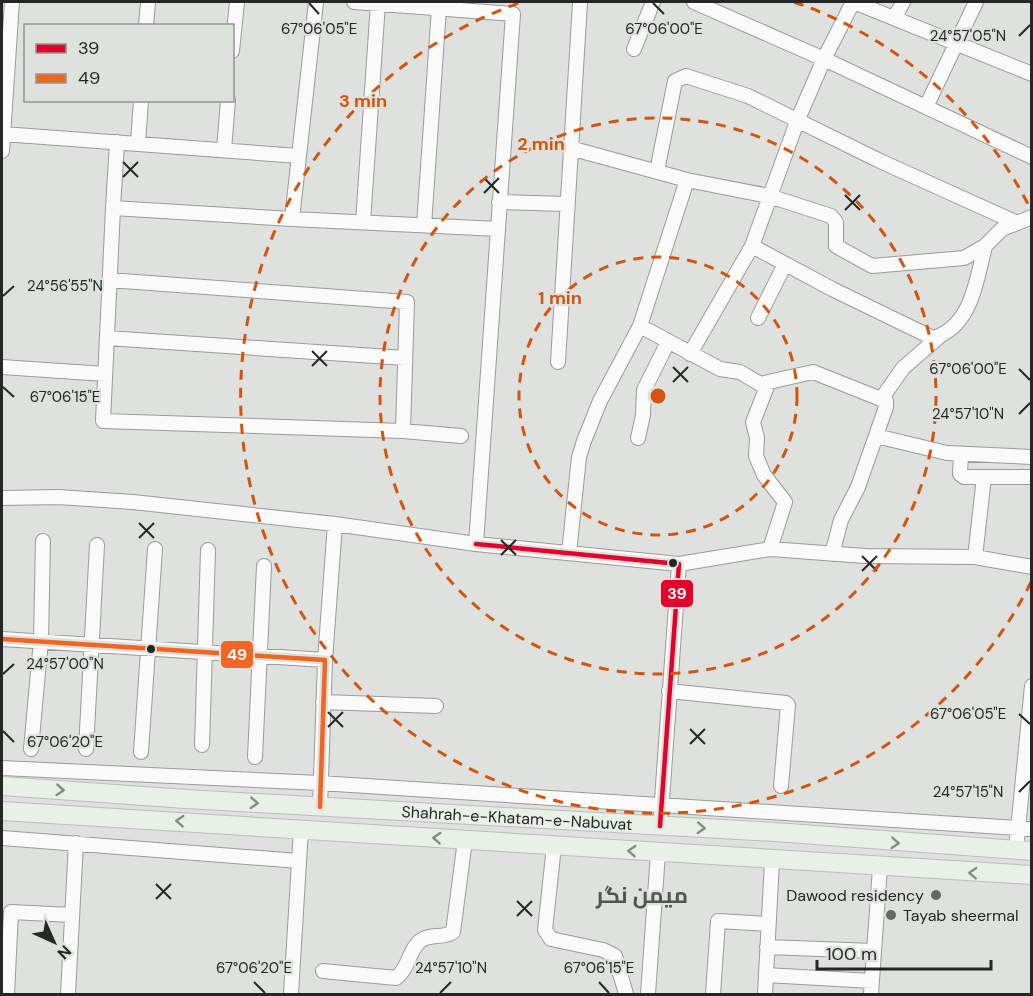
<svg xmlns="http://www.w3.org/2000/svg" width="1033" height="996" viewBox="0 0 1033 996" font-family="'DM Sans',Cairo,sans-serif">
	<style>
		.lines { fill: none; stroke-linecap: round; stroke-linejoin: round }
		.minor-casing { stroke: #999b99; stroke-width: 16 }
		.major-casing { stroke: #bbbdbb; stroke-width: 20 }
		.minor { stroke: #fafafa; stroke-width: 14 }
		.major { stroke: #e9f0e8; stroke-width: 18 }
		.bus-1-casing { stroke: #dde2dc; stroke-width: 9 }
		.bus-2-casing { stroke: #dde2dc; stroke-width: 9 }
		.bus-1 { stroke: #e4002b; stroke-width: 4.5 }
		.bus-2 { stroke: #f26522; stroke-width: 4.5 }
		.oneway { stroke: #878c86 }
		.ticks { fill: none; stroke: #252725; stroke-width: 2 }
		.ring { fill: none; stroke: #d4540e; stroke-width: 3; stroke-dasharray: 10 8 }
		.bus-dot { fill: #252725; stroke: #dde2dc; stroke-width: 2 }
		.poi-dot { fill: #666865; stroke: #dde2dc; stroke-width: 2 }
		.labels { text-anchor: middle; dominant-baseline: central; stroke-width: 4.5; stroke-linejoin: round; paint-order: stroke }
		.street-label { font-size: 16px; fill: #252725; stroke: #dde2dc }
		.poi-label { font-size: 16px; fill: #252725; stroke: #dde2dc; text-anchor: end }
		.district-label { font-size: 22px; font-weight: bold; fill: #525651; stroke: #dde2dc }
		.ticks-label { font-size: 15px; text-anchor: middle; fill: #252725; stroke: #dde2dc; stroke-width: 4.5; stroke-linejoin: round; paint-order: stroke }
		.centre { fill: #d4540e; stroke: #dde2dc; stroke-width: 3 }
		.ring-label { font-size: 18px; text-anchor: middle; font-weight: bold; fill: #d4540e; stroke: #dde2dc; stroke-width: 4.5; stroke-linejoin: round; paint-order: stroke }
		.line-badge { stroke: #dde2dc; stroke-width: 2 }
		.badge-label { font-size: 16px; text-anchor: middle; font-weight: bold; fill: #fff }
	</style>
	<rect width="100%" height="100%" fill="#dee1dd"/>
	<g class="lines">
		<defs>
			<path id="minor" d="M694,2L824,59L1032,157
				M854,2L1032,74
				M895,17L903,2
				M146,26L148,2
				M634,49L653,2
				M232,51L237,2
				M824,59L853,2
				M926,107L976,2
				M3,134L299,156L292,219L498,229L513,14L354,2
				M117,142L113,208L292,219
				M138,144L141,100
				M570,148L687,180L769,196L831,216L836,222V246L872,266L964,258L985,246L1002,229L1032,217
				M224,150L228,100
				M2,151L12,2
				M299,156L316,2
				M657,171L675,81L686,76L748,96L880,161L1015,222
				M499,202L566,204
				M113,208L103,421L403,431L461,436
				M363,222L378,3
				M424,225L439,8
				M752,246L832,289L933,338C972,327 977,278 985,246
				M109,280L407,302L403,431
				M758,318L785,264
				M640,326L720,369L740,372L760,384L813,372L886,401V407L858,487L841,520L832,554
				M107,338L405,358
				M690,354L752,246L798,119L824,59
				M558,362L580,3
				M2,367L105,374
				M768,384L753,422L757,438L756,456L764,475L785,502L770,549
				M882,398L903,368L940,336
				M876,436L947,453L1032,457
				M638,438L643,415L644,390L668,342
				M961,454L960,474L964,477H1032
				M2,498L58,497L133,502L335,524
				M476,544L679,564L661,813
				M569,553L579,457L584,441L600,401L640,326L687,180
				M975,557L984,477
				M679,564L770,549L865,556L975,557L1032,567
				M2,639L325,660L320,807
				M325,660L335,524L476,544L498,229
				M669,691L786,703L788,705L781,786
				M323,702L436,706
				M202,745L208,550
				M31,749L41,640L43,541
				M86,749L97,545
				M141,752L155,549
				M255,757L264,566
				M2,768L320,783L1032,829
				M2,838L299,861
				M554,846L545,930L551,939L603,950L615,956L626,994
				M1016,850L1032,686
				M767,947L874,951
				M323,971L396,978C409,969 408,951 420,941C430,933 443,939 453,932L465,840
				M766,975L872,981
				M7,994L11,912L72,915
				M68,994L76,843
				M291,994L301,829
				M648,994L658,853
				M713,994L718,921L768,924
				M765,994L772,861
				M871,994L880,868"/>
			<g id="major">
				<path id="s1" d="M2,786L186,799L775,832L1032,851"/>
				<path d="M2,811L1032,875"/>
			</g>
		</defs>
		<use href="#minor" class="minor-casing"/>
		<use href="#major" class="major-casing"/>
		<use href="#minor" class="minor"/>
		<use href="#major" class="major"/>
		<defs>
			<path id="bus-1" d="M476,544L679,564L660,826"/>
			<path id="bus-2" d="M2,639L325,660L320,807"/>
		</defs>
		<use href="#bus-1" class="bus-1-casing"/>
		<use href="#bus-2" class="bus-2-casing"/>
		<use href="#bus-1" class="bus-1"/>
		<use href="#bus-2" class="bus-2"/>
	</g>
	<defs><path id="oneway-chevron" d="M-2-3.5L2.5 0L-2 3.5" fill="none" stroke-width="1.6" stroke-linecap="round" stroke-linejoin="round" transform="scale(1.5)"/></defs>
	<g class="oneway">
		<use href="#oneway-chevron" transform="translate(60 790) rotate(4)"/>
		<use href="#oneway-chevron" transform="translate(254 803) rotate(3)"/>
		<use href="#oneway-chevron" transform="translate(180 821) rotate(-177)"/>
		<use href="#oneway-chevron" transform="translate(701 828) rotate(3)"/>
		<use href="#oneway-chevron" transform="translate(437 838) rotate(-176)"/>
		<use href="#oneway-chevron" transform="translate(895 843) rotate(4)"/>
		<use href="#oneway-chevron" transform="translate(632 851) rotate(-176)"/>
		<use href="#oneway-chevron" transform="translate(973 873) rotate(-177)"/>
	</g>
	<path class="ticks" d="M309,3L319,14M653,3L664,14M1019,36L1030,25M123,162L138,177M123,177L138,162M484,178L499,193M484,193L499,178M845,195L860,210M845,210L860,195M3,296L14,286M312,351L327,366M312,366L327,351M673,367L688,382M1019,369L1030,380M673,382L688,367M3,387L14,397M1019,414L1030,403M139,523L154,538M139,538L154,523M501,540L516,555M501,555L516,540M862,556L877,571M862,571L877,556M3,674L14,664M328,712L343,727M1019,714L1030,724M328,727L343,712M690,729L705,744M3,731L14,742M690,744L705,729M1019,792L1030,781M156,884L171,899M156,899L171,884M517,901L532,916M517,916L532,901M254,982L265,993M599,982L609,993M440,993L451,982"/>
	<g class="ring">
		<circle cx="658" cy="396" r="139"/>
		<circle cx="658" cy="396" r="278"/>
		<path d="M1031 582A417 417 0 1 1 522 2M794 2A417 417 0 0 1 1031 210"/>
	</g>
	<g class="bus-dot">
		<circle cx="673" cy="563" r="5"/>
		<circle cx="151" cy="649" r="5"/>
	</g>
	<g class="poi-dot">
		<circle cx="936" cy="895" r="6"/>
		<circle cx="891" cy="915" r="6"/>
	</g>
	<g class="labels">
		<g class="street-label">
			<text stroke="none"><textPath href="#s1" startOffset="516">Shahrah-e-Khatam-e-Nabuvat</textPath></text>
		</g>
		<g class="poi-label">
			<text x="924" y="895">Dawood residency</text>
			<text x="903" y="915" text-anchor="start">Tayab sheermal</text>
		</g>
		<g class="district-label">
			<text x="642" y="895">میمن نگر</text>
		</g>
	</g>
	<g class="ticks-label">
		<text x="319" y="34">67°06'05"E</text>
		<text x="664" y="34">67°06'00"E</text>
		<text x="968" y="41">24°57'05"N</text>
		<text x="65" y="291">24°56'55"N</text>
		<text x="968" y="374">67°06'00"E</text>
		<text x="65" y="402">67°06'15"E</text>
		<text x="968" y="419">24°57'10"N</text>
		<text x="65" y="669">24°57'00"N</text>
		<text x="968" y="719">67°06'05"E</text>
		<text x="65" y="747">67°06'20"E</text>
		<text x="968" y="797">24°57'15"N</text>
		<text x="451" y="973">24°57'10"N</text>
		<text x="254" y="973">67°06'20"E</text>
		<text x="599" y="973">67°06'15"E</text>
	</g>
	<circle cx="658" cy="396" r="9" class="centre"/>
	<g class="ring-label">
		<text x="363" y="107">3 min</text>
		<text x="541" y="150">2 min</text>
		<text x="560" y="304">1 min</text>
	</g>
	<g class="line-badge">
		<rect x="660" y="579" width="34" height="29" rx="6" fill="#e4002b"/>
		<rect x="220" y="640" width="34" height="29" rx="6" fill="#f26522"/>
	</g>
	<g class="badge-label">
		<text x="677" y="599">39</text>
		<text x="237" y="660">49</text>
	</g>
	<rect width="1033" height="996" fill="none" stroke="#252725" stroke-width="6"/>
	<rect x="24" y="24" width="210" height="78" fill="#dde2dc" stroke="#939793" stroke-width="1.5"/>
	<rect x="36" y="44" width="30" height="9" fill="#e4002b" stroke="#939793" stroke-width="1.5"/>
	<text x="78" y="54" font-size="18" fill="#252725">39</text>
	<rect x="36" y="74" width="30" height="9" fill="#f26522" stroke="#939793" stroke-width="1.5"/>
	<text x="78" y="84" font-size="18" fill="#252725">49</text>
	<g transform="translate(54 942) rotate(135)" stroke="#dde2dc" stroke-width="4.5" paint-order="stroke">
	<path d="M0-4.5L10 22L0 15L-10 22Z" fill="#252725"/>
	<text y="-9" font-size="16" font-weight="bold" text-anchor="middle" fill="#252725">N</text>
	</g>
	<path d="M817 960v9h174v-9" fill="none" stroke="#252725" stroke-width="3"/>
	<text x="826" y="960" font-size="18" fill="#252725" stroke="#dde2dc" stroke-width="4.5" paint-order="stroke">100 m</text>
</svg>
